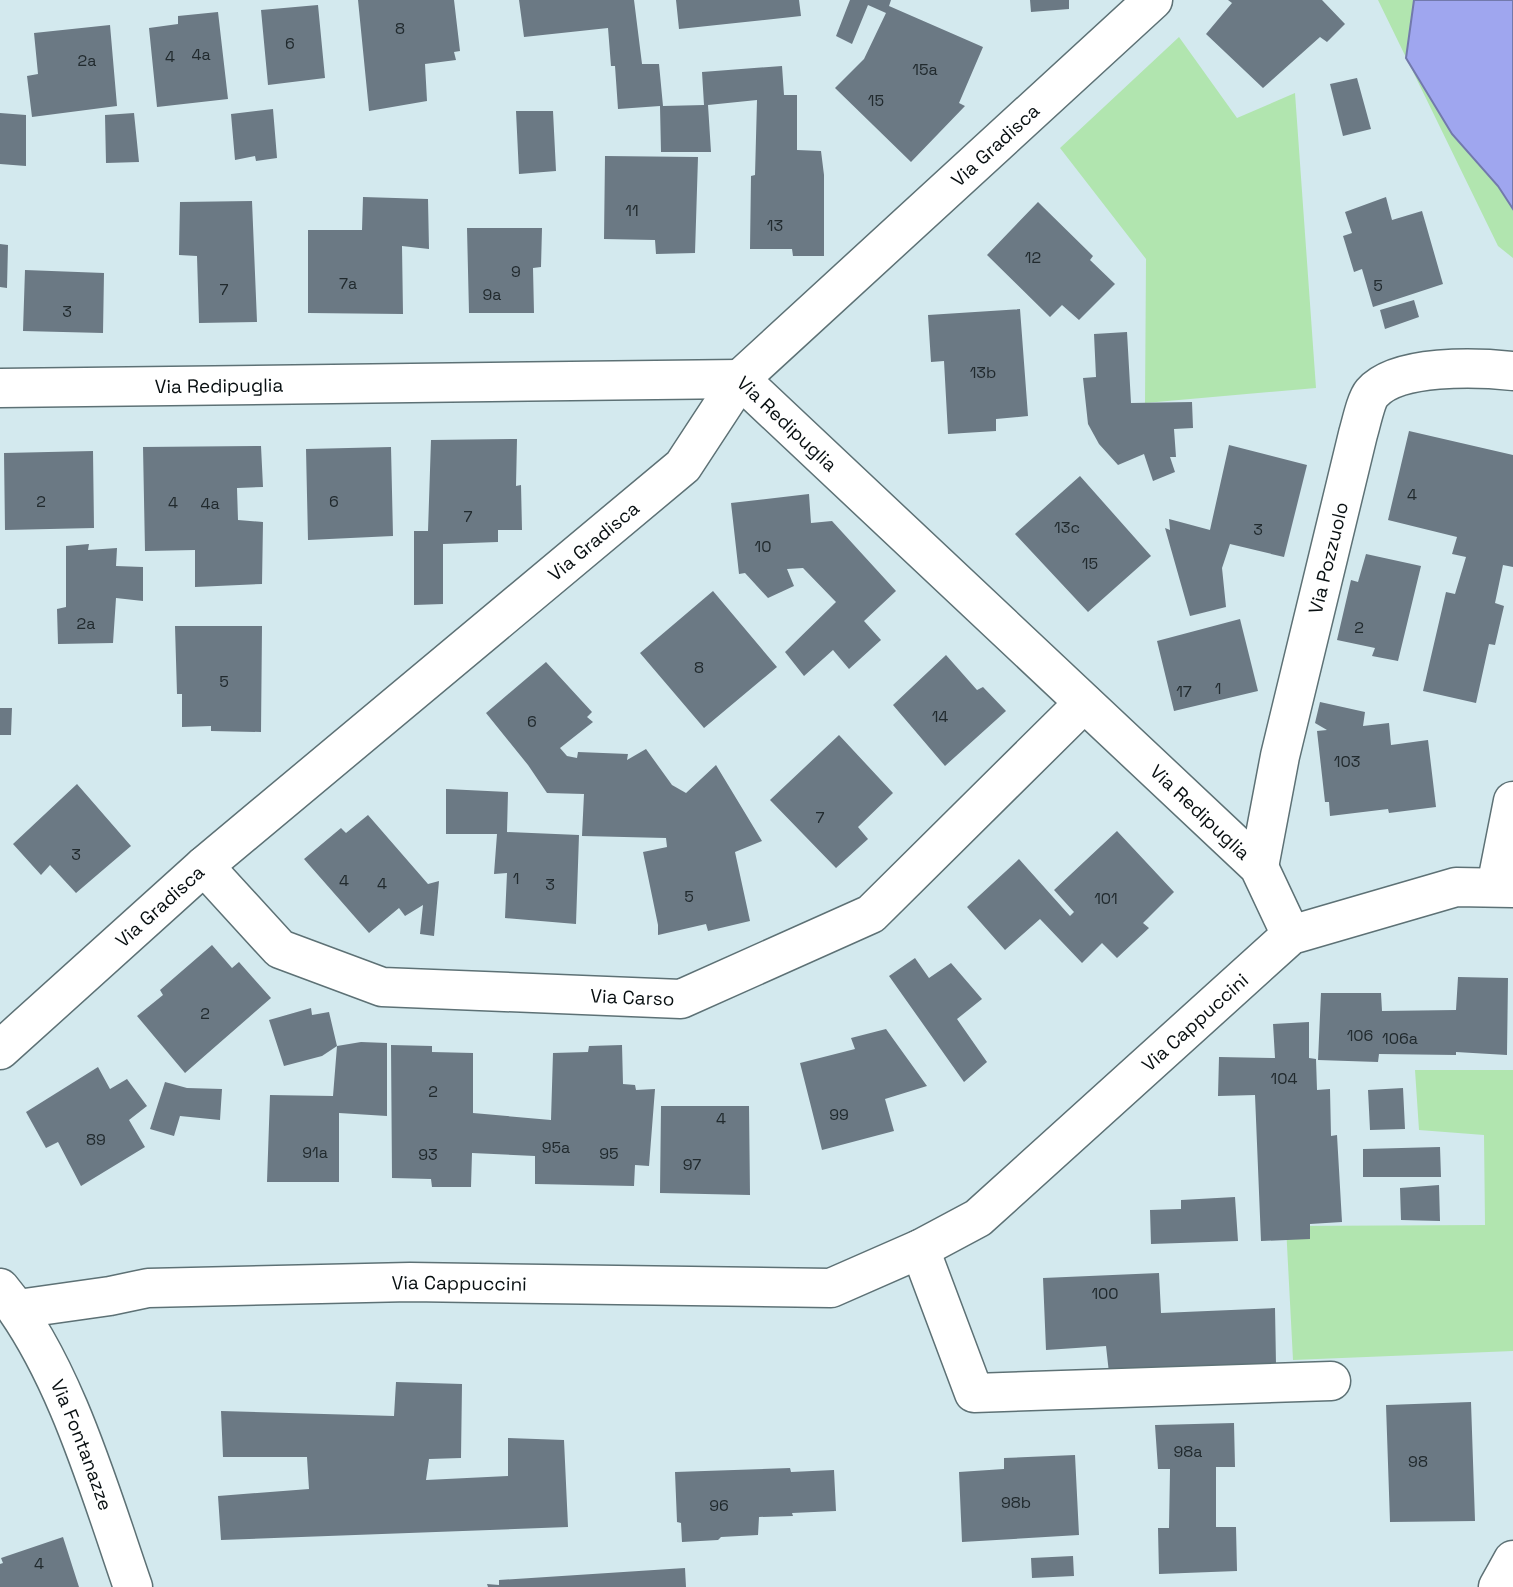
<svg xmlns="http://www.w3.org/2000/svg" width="1513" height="1587" viewBox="0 0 1513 1587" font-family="'Space Grotesk',sans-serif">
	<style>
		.green { fill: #b1e5af }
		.water { fill: #9fa6ef; stroke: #7279ac; stroke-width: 2 }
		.building { fill: #6b7984 }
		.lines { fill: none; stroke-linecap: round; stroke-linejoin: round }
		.minor-casing { stroke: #5d7175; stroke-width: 41 }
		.tertiary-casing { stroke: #5d7175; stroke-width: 41 }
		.minor { stroke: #fff; stroke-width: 38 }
		.tertiary { stroke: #fff; stroke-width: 38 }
		.labels { text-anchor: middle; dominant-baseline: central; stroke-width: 6; stroke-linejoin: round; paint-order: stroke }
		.number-label { font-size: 16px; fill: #212a2e }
		.street-label { font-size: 19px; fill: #080f11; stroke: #d3e9ee }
	</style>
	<rect width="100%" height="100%" fill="#d3e9ee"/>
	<path class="green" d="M1378,0H1513V258L1498,246Z
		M1179,37L1237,118L1295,93L1316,388L1145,403L1146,259L1060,148Z
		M1415,1070H1513V1351L1293,1360L1286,1226L1485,1225L1484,1135L1419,1130Z"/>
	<path class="water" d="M1414,0H1513V209L1498,186L1452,134L1406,58Z"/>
	<path class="building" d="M358,0H454L460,51L454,52L456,60L425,64L427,101L369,111Z
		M519,0H634L642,64H659L663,106L704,105L702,72L782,66L784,95H797V150L821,151L824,175V256H793L792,249H750L751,176L755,175L757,100L708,105L711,152H661L660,106L618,109L615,66H611L608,28L524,37Z
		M676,0H799L801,16L679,29Z
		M850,0H891L889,6L983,47L959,103L965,106L911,162L835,88L864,59L886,13L868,5L852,44L836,36Z
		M1030,0H1069V9L1031,12Z
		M1228,0H1322L1345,24L1327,42L1320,37L1263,88L1206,34L1232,3Z
		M318,5L325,78L268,85L261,10Z
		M218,12L228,99L157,107L149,28L178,24V16Z
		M110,25L117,106L32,117L27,76L38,74L34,33Z
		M1357,78L1371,129L1343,136L1330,84Z
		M273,109L277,158L256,161L255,156L235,160L231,114Z
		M516,111H553L556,171L519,174Z
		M0,113L26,115V166L0,164Z
		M134,113L139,162L106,163L105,115Z
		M605,156L698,157L695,253L656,254L655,240L604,239Z
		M363,197L428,199L429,249L402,246L403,314L308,313V230H362Z
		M1386,197L1392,220L1422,211L1443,284L1373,307L1362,269L1354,272L1343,236L1352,233L1345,212Z
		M252,201L257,322L199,323L197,256L179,255L180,202Z
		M1038,202L1093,256L1090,260L1115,284L1079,320L1062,305L1050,317L987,255Z
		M467,228H542L541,267L533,268L534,313H469Z
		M0,244L8,245L7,288L0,287Z
		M25,270L104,273L103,333L23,331Z
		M1414,300L1419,317L1385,329L1380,310Z
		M1020,309L1028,416L996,419V431L948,434L944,361L931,362L928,315Z
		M1127,332L1131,403L1192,402L1193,428L1174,429L1176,457H1170L1175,472L1153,481L1144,454L1118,465L1099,444L1088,424L1083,378L1096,377L1094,334Z
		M1409,431L1513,455V567L1503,565L1495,603L1504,606L1495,645L1489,644L1476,703L1423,691L1446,592L1455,594L1466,557L1452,554L1457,537L1388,520Z
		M517,439L516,486L521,485L522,530H498V542L443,544V604L414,605V531H428L431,440Z
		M1229,445L1307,465L1284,557L1230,544L1222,568L1226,607L1190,616L1165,528L1170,530L1169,519L1210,530Z
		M261,446L263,487L237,488L238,520L263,522L262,584L195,587V550L145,551L143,447Z
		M391,447L393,536L308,540L306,449Z
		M93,451L94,528L5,530L4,453Z
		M1080,476L1151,556L1088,612L1015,534Z
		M809,494L811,523L832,521L896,591L864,621L881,640L849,669L833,650L804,676L785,652L836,602L803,568L787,569L794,586L768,598L745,573L739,574L731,503Z
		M89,544L88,550L117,548L116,566L143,567V601L116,598L113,643L58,644L57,609L66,607V546Z
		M1366,554L1421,566L1398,661L1372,656L1375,648L1337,640L1351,580L1358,582Z
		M713,591L777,667L704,728L640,653Z
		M1240,619L1258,691L1174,711L1157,641Z
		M175,626H262L261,732L211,731V726L182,727V694H177Z
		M946,655L977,690L983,687L1006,711L945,766L893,705Z
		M546,662L592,712L587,717L593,722L560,748L567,756L577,758L578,752L628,754L627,760L646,749L672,785L686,793L716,765L762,841L735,852L750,921L708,931L706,924L658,935V925L643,852L667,847L666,838L582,836L584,794L547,793L528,765L486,713Z
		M1320,702L1365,712L1363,726L1389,723L1391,745L1428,740L1436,807L1389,813L1388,809L1330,816L1329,802H1325L1317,731L1327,730L1315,723Z
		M0,708H12L11,735H0Z
		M839,735L893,793L858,827L868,839L836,868L770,800Z
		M77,784L131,846L76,893L50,865L41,875L13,844Z
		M446,789L508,792L507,832L579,835L576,924L505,918L507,873L494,874L497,834H446Z
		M368,815L428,884L439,881L434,936L420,934L423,905L405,916L399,908L369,933L304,859L341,828L346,833Z
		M1117,831L1174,892L1143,923L1149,928L1117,958L1102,943L1082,963L1040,919L1005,950L967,907L1019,859L1070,916L1074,912L1054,890Z
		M212,945L232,968L239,962L271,998L185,1073L137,1016L163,995L160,990Z
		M915,958L929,978L951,963L982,999L957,1019L987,1062L964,1082L889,976Z
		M1458,977L1508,978L1507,1055L1456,1052V1055L1379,1054L1378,1062L1318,1060L1321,993H1381L1382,1011L1456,1010Z
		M311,1008L312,1015L329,1012L337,1046L361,1042L387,1043V1116L339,1113V1182H267L270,1095L333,1096L337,1046L322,1056L284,1066L269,1020Z
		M1309,1022V1058L1316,1059L1317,1090L1330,1089L1331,1136L1337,1135L1342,1222L1310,1224V1239L1261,1241L1255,1095L1218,1096L1219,1057L1275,1058L1273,1024Z
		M886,1029L927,1086L885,1099L894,1131L822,1150L800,1063L855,1049L851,1038Z
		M391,1045L432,1046V1052L473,1053V1113L551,1120L553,1053L588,1052L589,1046L622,1045L623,1084L635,1085L636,1090L655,1089L649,1166L635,1165L634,1186L535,1184V1156L472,1153L471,1187H432L431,1179L392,1178Z
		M98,1067L110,1089L127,1079L147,1106L129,1120L145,1147L81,1186L58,1142L46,1148L26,1112Z
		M165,1082L187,1088L222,1089L220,1120L180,1116L174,1136L150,1129Z
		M1403,1088L1405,1129L1370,1130L1368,1090Z
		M661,1106H749L750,1195L660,1193Z
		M1440,1147L1441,1177H1363V1149Z
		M1439,1185L1440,1221L1401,1220L1400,1188Z
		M1235,1197L1238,1241L1151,1244L1150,1210L1181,1209V1200Z
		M1159,1273L1161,1313L1275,1308L1276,1365L1109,1373L1106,1346L1046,1350L1043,1278Z
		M396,1382L462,1384L461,1458L429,1459L426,1480L508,1476V1438L564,1440L568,1527L221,1540L218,1496L309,1489L307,1457H223L221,1411L394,1416Z
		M1471,1402L1475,1521L1390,1522L1386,1405Z
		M1234,1423L1235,1467H1216V1527H1236L1237,1571L1159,1574L1158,1528H1169L1170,1469H1158L1155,1425Z
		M1075,1455L1079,1535L962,1542L959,1472L1004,1469V1458Z
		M790,1468L791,1472L834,1470L836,1511L792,1513L793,1516L759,1517L758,1535L721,1537L718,1540L682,1542L681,1523L677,1522L675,1472Z
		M63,1537L79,1587H0V1564L3,1563L1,1558Z
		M1073,1556L1074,1576L1032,1578L1031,1558Z
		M685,1568L686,1587H488L487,1584L499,1585V1580Z"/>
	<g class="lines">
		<defs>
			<g id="minor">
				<path id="s1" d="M0,388L740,379L1259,867L1291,935"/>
				<path id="s2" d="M204,866L280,949L382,987L681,999L871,914L1084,703"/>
				<path id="s3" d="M1259,867L1280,756L1358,434C1361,424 1366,400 1372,393C1397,364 1477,367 1513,371"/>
				<path d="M1496,887L1513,801"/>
				<path id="s4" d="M0,1050L204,866L683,466L740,379L1153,0"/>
				<path d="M920,1249L974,1393L1331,1381"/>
				<path id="s5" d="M18,1309L110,1296L148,1288L410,1282L831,1288L920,1249L978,1218L1291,935L1456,887L1513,888"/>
				<path d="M1498,1587L1513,1560"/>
			</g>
			<g id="tertiary">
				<path id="s6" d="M0,1288C64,1365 100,1492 133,1587"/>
			</g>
		</defs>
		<use href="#minor" class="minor-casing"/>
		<use href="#tertiary" class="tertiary-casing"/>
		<use href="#minor" class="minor"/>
		<use href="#tertiary" class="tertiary"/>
	</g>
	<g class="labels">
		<g class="number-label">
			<text x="400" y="28">8</text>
			<text x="290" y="43">6</text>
			<text x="201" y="54">4a</text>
			<text x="170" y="56">4</text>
			<text x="87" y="60">2a</text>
			<text x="925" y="69">15a</text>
			<text x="876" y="100">15</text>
			<text x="632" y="210">11</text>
			<text x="775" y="225">13</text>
			<text x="1033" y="257">12</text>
			<text x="516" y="271">9</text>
			<text x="348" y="283">7a</text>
			<text x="1378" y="285">5</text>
			<text x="224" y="289">7</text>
			<text x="492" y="294">9a</text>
			<text x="67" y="311">3</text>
			<text x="983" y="372">13b</text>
			<text x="1412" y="494">4</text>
			<text x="41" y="501">2</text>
			<text x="334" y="501">6</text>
			<text x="173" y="502">4</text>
			<text x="210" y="503">4a</text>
			<text x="468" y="516">7</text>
			<text x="1067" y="527">13c</text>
			<text x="1258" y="529">3</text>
			<text x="763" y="546">10</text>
			<text x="1090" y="563">15</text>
			<text x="86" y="623">2a</text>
			<text x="1359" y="627">2</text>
			<text x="699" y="667">8</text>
			<text x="224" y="681">5</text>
			<text x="1218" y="688">1</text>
			<text x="1184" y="691">17</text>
			<text x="940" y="716">14</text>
			<text x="532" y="721">6</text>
			<text x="1347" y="761">103</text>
			<text x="820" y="817">7</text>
			<text x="76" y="854">3</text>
			<text x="516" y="878">1</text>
			<text x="344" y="880">4</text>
			<text x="382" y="883">4</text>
			<text x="550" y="884">3</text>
			<text x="689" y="896">5</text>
			<text x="1106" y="898">101</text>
			<text x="205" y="1013">2</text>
			<text x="1360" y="1035">106</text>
			<text x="1400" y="1038">106a</text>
			<text x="1284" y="1078">104</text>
			<text x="433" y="1091">2</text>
			<text x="839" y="1114">99</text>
			<text x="721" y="1118">4</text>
			<text x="96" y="1139">89</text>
			<text x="556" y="1147">95a</text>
			<text x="315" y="1152">91a</text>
			<text x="609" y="1153">95</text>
			<text x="428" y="1154">93</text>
			<text x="692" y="1164">97</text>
			<text x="1105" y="1293">100</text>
			<text x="1188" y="1451">98a</text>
			<text x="1418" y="1461">98</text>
			<text x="1016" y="1502">98b</text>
			<text x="719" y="1505">96</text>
			<text x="39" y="1563">4</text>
		</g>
		<g class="street-label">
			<text stroke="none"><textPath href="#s4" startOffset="1349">Via Gradisca</textPath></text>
			<text stroke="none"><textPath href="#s1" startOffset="219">Via Redipuglia</textPath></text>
			<text stroke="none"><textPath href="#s1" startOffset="805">Via Redipuglia</textPath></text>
			<text stroke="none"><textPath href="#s4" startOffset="782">Via Gradisca</textPath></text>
			<text stroke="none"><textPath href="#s3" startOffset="317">Via Pozzuolo</textPath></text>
			<text stroke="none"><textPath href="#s1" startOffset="1372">Via Redipuglia</textPath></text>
			<text stroke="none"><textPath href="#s4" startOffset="215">Via Gradisca</textPath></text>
			<text stroke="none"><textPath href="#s2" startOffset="472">Via Carso</textPath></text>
			<text stroke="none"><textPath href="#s5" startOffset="1270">Via Cappuccini</textPath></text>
			<text stroke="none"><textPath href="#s5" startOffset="443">Via Cappuccini</textPath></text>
			<text stroke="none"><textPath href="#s6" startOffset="178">Via Fontanazze</textPath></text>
		</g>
	</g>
</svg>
